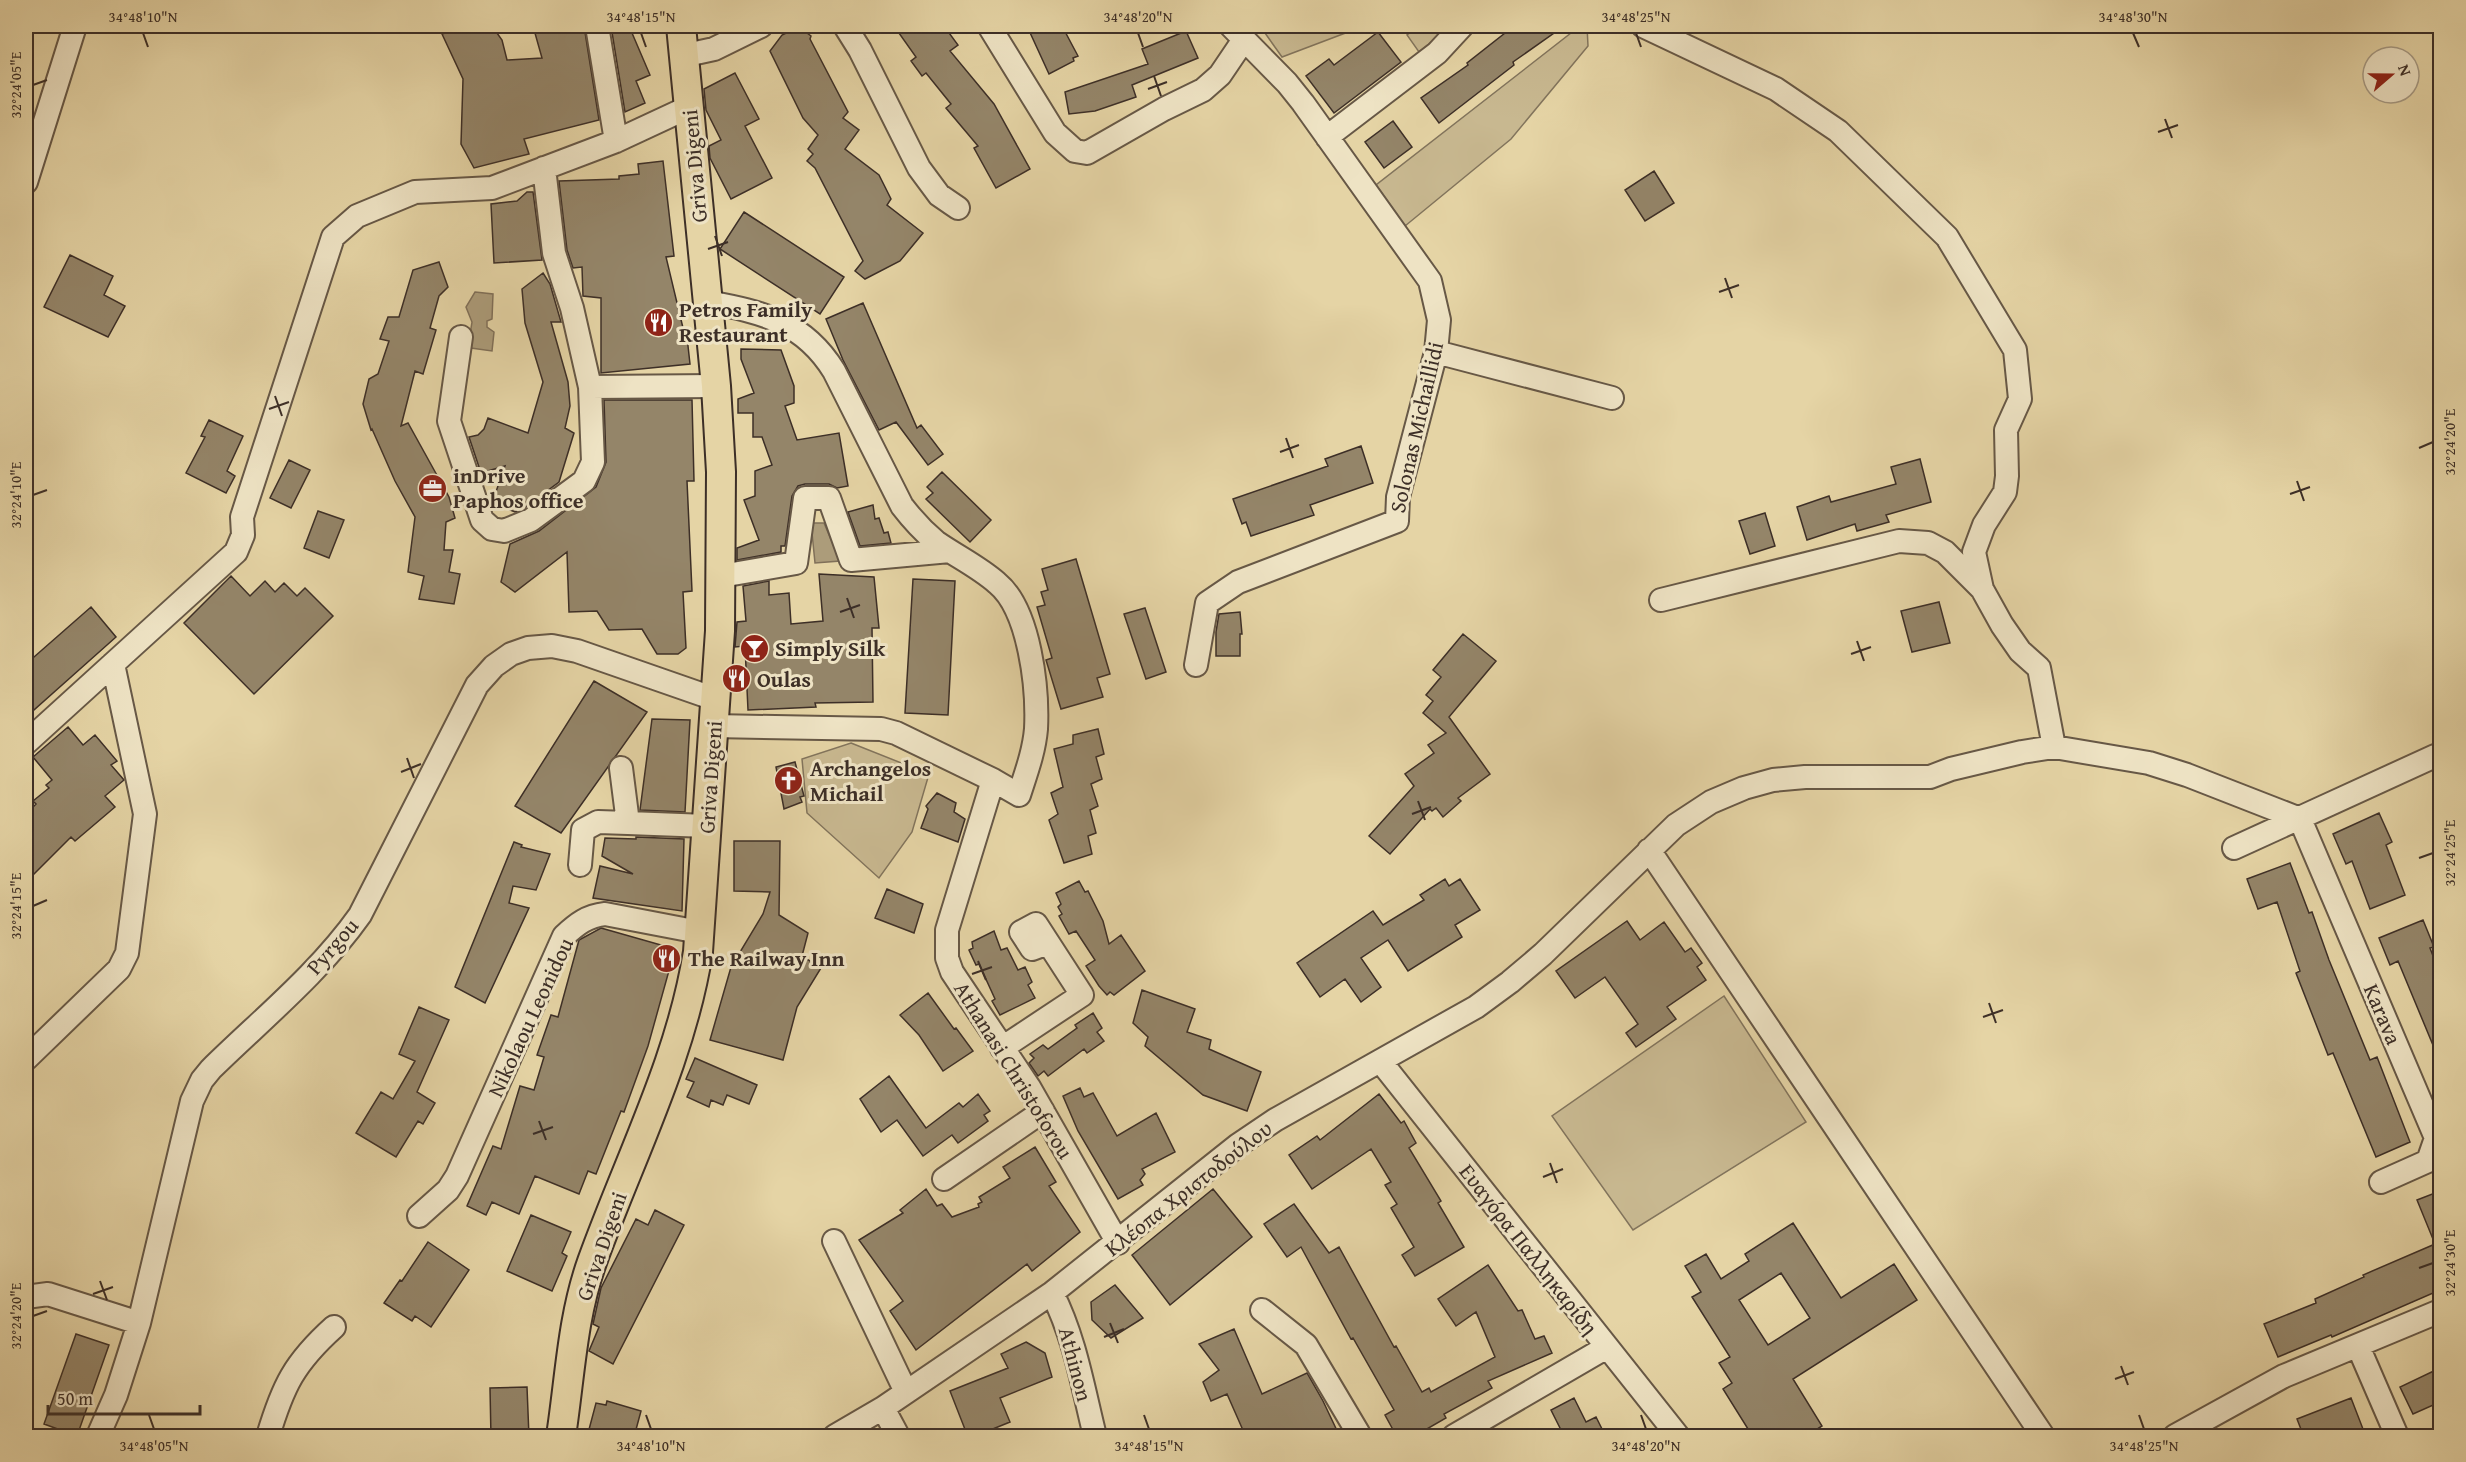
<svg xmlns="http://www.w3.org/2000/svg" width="2466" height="1462" viewBox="0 0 2466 1462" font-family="'Gentium Book Plus',serif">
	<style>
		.green { fill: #c8b890; stroke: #82745c; stroke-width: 1.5 }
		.water { fill: #ac9c7a; stroke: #807059; stroke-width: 1.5 }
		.building { fill: #948569; stroke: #3d2f27; stroke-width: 1.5; fill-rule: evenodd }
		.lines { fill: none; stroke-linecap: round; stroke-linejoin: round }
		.minor-casing { stroke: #675846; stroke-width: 26 }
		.major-casing { stroke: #3d2f27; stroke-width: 32 }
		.minor { stroke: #eee3c4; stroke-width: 22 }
		.major { stroke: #e5d4a5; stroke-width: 28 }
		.ticks { fill: none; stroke: #3d2f27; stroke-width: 2 }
		.labels { text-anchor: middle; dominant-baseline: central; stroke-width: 6; stroke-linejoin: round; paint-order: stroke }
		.street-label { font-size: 22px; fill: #3d2f27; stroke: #eee3c4 }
		.poi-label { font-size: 22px; font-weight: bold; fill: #3d2f27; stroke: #eee3c4; text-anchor: start }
		.neatline { fill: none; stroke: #3d2f27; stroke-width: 2 }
		.ticks-label { font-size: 15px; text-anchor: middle; fill: #3d2f27 }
	</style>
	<rect width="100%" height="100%" fill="#e5d4a5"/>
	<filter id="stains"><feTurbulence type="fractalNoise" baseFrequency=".00333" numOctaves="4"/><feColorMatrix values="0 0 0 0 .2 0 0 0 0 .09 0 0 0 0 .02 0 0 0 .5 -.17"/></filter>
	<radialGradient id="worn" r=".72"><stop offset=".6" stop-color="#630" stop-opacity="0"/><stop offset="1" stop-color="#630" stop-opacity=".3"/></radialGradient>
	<path class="green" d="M1260,26H1364L1282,57Z
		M1418,26H1451L1419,52L1407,35Z
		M1580,26H1587L1588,46L1511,139L1405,226L1376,185Z
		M851,743L929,774L912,832L879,878L807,813L802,759Z
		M1724,996L1806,1122L1633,1230L1552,1116Z"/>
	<path class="water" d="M475,292L493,294L492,319L487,321V327L494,332L492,351L471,348L469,341L472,322L466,307Z
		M811,523H824L840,561L815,563Z"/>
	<path class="building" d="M467,26H492L502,40L507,60L542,58L533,26H584L599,120L524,139L529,154L474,168L461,144L463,79L442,34Z
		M611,26H629L650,75L636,81L645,103L625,112Z
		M894,26H944L958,45L950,51L994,104L1030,169L996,188L974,148L978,146L946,108L951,104L926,73L922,76L911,61L916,57Z
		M1027,26H1062L1078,56L1073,58L1074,61L1049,74Z
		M1514,26H1564L1513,62L1514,65L1439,123L1421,98L1468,65L1467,63Z
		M799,27L811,36L810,39L848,112L843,118L859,130L845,149L879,175L891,199L887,205L923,233L900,261L865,279L855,271L863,261L815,168L807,161L813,154L808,149L818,135L803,118L770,51L782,35Z
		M1186,31L1198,58L1132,85L1136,97L1095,111L1069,114L1065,92L1148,64L1142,49Z
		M1378,32L1401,62L1334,113L1306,76L1329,59L1334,65Z
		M735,73L759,119L745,126L772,178L731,199L710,158L709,146L721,140L706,110L704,89Z
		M1393,121L1412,147L1384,168L1365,142Z
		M663,161L674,256L666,257L683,328H686L690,364L601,373V298L583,296L582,267L573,268L567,250L559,181L619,179V176L639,174L638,164Z
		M1654,171L1674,203L1645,221L1625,190Z
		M527,192H533L542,260L494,263L491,204L517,201Z
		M744,212L844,277L820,314L720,249Z
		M70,255L113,276L104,295L125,306L108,337L44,307Z
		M439,262L448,287L439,296L430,328L436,330L423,374L415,371L401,426L408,423L449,497L455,518L446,522L444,550H453L449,572L460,574L454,604L419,599L424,576L408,572L415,517L395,481L372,429L371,430L363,404L369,379L378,374L389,341L380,339L388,317H399L413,270Z
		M543,273L550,284L561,322H551L568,382L570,406L565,428L574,433L559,482L524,508L515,512L492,503L505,466L481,473L469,437L478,435L484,429L488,418L528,433L543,382L525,323L522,289Z
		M863,303L917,428L921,425L943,454L928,465L896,422L879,430L843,360L826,319Z
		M741,349L781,350L794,386V403L785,406L797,440L839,433L848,486L837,488L829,484H805L798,486L792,496L785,546H781V552L737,560V548L759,540L744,500L755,496V471L772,465L762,437H753V413H738V399L754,393L741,359Z
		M604,400H692L694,481H687L692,591L683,592L686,648L678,654H657L642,629L609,630L597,611L569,612L567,552L515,592L501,582L510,544L539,531L596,487L606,462Z
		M209,420L243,436L227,471L235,476L226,493L186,473L205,437L201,436Z
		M1361,446L1373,483L1310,505L1314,515L1251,536L1246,522L1242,524L1233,499L1328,466L1325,459Z
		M1920,459L1931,502L1886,515L1889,522L1857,531L1855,524L1807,540L1797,507L1829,496L1831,502L1896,484L1891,467Z
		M289,460L310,470L291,508L270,498Z
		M942,472L991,520L970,542L926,499L933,493L927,487Z
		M873,505L875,519L879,518L884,533L888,532L891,543L860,546L848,512Z
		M318,511L344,520L329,558L304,548Z
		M1765,513L1775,546L1750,554L1739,521Z
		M1076,559L1110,674L1097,678L1103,697L1061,709L1046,660L1052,658L1037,607L1045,605L1041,592L1048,590L1042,569Z
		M819,574L874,577L879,628H872L873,702L815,703L816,707L748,710L745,646L735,647L737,622L746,621L743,586L769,581V595L789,593L791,624L823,621Z
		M231,576L250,596L265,581L275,592L284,583L297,596L305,588L333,616L254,694L184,623Z
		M913,579L955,581L948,715L905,713Z
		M1939,602L1950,643L1912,652L1901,611Z
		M91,607L116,637L26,717V664Z
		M1145,608L1166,672L1146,679L1124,614Z
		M1240,612L1242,634H1240V656H1216V632L1219,614Z
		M1463,634L1496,661L1449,717L1490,774L1458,798L1461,801L1443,817L1436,808L1432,811L1430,809L1390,854L1369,836L1414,786L1405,774L1434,753L1428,745L1446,733L1423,713L1433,701L1426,695L1441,677L1433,670Z
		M594,681L647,712L561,833L515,806Z
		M652,719L690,720L685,812L640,810Z
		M68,727L83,745L95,735L117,761L111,765L124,780L105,796L115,807L75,841L71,837L26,882V814L36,804L33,801L49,788L46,785L52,780L33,757Z
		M1098,729L1104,754L1096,757L1102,779L1091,784L1098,806L1090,810L1096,833L1088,836L1092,854L1064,863L1049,820L1058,814L1051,793L1063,787L1054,749L1073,744V735Z
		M795,762L804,796L800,797L802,802L784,809L776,767Z
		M937,793L956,803L954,812L965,819L958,842L921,828L928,809L926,806Z
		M2379,813L2392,842L2386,845L2405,895L2370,909L2352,861L2346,864L2333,834Z
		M636,837L684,839L682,911L593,898L600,866L633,874L602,856L605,838L636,839Z
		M734,841H780L779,915L808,933L802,956L821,968L797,1007L783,1060L710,1040L731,967L763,914L770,892L734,891Z
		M514,842L522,845L521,847L550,854L536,890L513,886L509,903L529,908L485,1003L455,987Z
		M2290,863L2309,913L2312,912L2329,960L2370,1060L2377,1057L2410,1142L2376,1157L2333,1053L2328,1055L2296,973L2300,971L2277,902L2258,909L2247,879Z
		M1445,879L1449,886L1460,879L1480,910L1455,925L1462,937L1408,971L1388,940L1361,958L1381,987L1361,1002L1345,979L1320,997L1297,963L1373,911L1383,925L1424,900L1420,895Z
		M1079,881L1085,892L1088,891L1103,921L1109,944L1121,935L1145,971L1114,995L1110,992L1107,995L1099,986L1086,966L1095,960L1076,931L1069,934L1059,916L1062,914L1058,907L1061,904L1056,893Z
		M887,889L923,904L914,933L875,918Z
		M2423,920L2434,947L2430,948L2440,974V1062L2398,961L2390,965L2379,938Z
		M1627,921L1640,940L1664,922L1685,952L1691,948L1702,963L1697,967L1706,980L1667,1007L1676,1019L1636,1047L1626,1033L1638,1024L1605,977L1575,998L1556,971Z
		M601,928L675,949L648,1046L624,1112L621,1111L596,1174L588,1171L579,1194L535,1176L519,1214L492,1202L486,1215L467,1206L493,1146L501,1149L520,1086L534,1090L544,1057L537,1055L551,1015L558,1017L579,940Z
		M994,931L1001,950L1007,948L1018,970L1025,967L1032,982L1028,985L1035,998L1000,1015L992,1001L995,999L979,964L976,965L969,950L973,948L972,942Z
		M1142,990L1195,1009L1187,1032L1211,1040L1209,1049L1261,1072L1247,1111L1203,1095L1145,1046L1148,1037L1133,1023Z
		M928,993L954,1029L956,1028L973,1051L943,1071L919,1035L900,1015Z
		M419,1007L449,1020L417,1092L435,1103L423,1124L418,1121L396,1157L356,1133L381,1092L393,1099L415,1061L399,1054Z
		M1093,1013L1102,1028L1097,1032L1104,1041L1087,1053L1084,1049L1048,1076L1044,1071L1038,1076L1029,1063L1034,1058L1030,1054L1043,1045L1048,1049L1077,1028L1075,1025Z
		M695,1058L757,1085L749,1104L727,1095L723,1105L711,1100L709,1107L687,1097L694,1082L686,1079Z
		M889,1076L926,1128L959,1103L963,1107L978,1094L990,1111L984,1115L988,1121L958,1143L952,1135L923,1156L897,1120L881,1132L860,1099Z
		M1080,1088L1084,1097L1093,1093L1117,1136L1156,1113L1175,1152L1142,1169L1145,1174L1140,1180L1143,1185L1118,1199L1078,1131L1063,1096Z
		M1379,1094L1401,1123L1404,1121L1416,1143L1409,1148L1441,1201L1438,1203L1464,1247L1415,1276L1402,1255L1414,1247L1391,1208L1397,1204L1385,1185L1391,1182L1371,1149L1312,1189L1289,1155L1317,1136L1320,1140Z
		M1035,1147L1056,1182L1049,1186L1080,1232L1032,1271L1027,1264L916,1350L890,1311L903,1301L859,1240L903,1213L900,1210L926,1189L937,1206L942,1204L952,1217L979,1207L978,1204L982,1202L979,1197L1010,1178L1003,1167Z
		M1213,1189L1252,1237L1170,1305L1132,1255Z
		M2440,1191V1290L2332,1337L2331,1335L2278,1357L2264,1324L2316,1303L2315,1299L2364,1277L2363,1275L2435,1244L2417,1200Z
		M1294,1204L1329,1253L1339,1247L1394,1347L1396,1346L1422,1392L1429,1388L1431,1392L1495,1357L1476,1312L1456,1326L1438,1299L1488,1265L1518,1311L1522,1310L1535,1339L1544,1336L1552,1353L1488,1381L1492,1388L1444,1414L1446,1418L1413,1437H1397L1385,1415L1394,1410L1353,1338L1351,1339L1301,1247L1287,1257L1264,1224Z
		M655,1210L684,1225L613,1364L589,1351L599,1327L593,1324L601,1288L636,1219L648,1225Z
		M531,1215L571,1232L562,1253L567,1256L552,1291L507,1271Z
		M1793,1223L1841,1298L1894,1264L1917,1300L1793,1379L1822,1426L1805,1437H1753L1723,1389L1732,1383L1719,1363L1730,1357L1692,1297L1701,1292L1685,1266L1706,1254L1721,1279L1749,1261L1745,1254ZM1781,1273L1810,1318L1768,1345L1739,1300Z
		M428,1242L469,1270L431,1327L415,1316L412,1321L384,1303L400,1280L402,1281Z
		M1115,1285L1143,1318L1111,1338L1092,1320L1091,1302Z
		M1234,1329L1262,1394L1307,1373L1323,1401L1340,1437H1246L1227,1394L1211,1401L1203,1382L1219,1370L1199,1344Z
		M76,1334L109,1345L77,1436L44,1424Z
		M1026,1342L1045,1353L1052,1377L1000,1398L1010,1422L973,1437H968L950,1391L1008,1368L1001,1354Z
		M2440,1368V1402L2413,1414L2400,1387Z
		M527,1387L529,1437H491L490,1388Z
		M1574,1398L1586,1422L1596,1417L1606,1437H1559L1563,1434L1551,1410Z
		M2351,1398L2363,1429L2344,1437H2304L2297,1419Z
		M607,1401L641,1411L634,1437H587L596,1403L606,1405Z"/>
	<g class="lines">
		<defs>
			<path id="minor" d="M597,26L616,141
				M845,26L860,50L919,168L939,195L958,208
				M989,26L1055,133L1075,151L1087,153L1164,109L1203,90L1220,75L1243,41
				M1643,26L1776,89L1838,131L1947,237L2015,350L2020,399L2006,430L2007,476L2005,492L1984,525L1974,552L1982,589L2002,625L2020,651L2039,668L2054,747
				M682,56L714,49L761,26
				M1327,137L1437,53L1462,26
				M26,182L75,26
				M708,302C762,312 804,322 834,371L902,506C912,519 923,531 936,542C956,556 979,567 997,583C1030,610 1038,689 1036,729C1034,752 1026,773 1019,795L993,780L896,733L881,729L713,726
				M461,337L449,421L482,520L492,529L504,531L531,520L584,481L593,462L590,387L572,308L554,253L544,168
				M1436,352L1612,398
				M590,387L716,386
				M721,576L796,563L805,498H829L851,560L950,551
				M1661,600L1899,541L1928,543L1945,552L1982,589
				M1196,665L1207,603L1238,582L1397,521L1398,497L1436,352L1439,320L1430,281L1303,103L1287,83L1231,26
				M26,743L236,552L243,535L242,517L333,237L357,216L415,192L492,188L616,141L689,107
				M621,768L628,823L707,826
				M993,780L947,930V958L952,972L1029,1087L1118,1243
				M2234,848L2435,756H2440
				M1649,850L2043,1436
				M580,865L583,830L598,822L628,823
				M1002,1048L1082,995L1036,924L1021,932L1032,949L1048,943
				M26,1059L119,969L127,953L145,814L113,664
				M1381,1062L1678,1436
				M944,1179L1043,1111
				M419,1216L448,1190L457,1176L564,936C577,924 587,916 605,914L699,932
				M834,1241L906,1392
				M1052,1293C1075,1338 1083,1388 1095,1436
				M26,1297L48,1294L139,1323
				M1262,1310L1306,1345L1360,1436
				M2358,1346L2397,1436
				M883,1408L898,1436
				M98,1436L116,1395L139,1323L192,1101L202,1080L211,1069C262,1019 319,973 360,915L477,685L494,666L511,654L528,648L552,646L577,651L715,699
				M268,1436C283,1386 294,1363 334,1327
				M835,1436L883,1408L1052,1293L1238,1145L1275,1120L1476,1007L1510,982L1543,954L1676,825L1711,802L1744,788L1773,780L1805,777H1930L1951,769L2022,752L2054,747L2149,763L2187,775L2300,819L2436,1138L2428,1161L2381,1182
				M1454,1436L1607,1347
				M2175,1436L2284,1376L2440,1311"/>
			<path id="major" d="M561,1436C570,1378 572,1318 592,1262C629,1159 681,1060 698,952L720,631L721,472L716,386L681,26"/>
		</defs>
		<use href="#minor" class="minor-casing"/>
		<use href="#major" class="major-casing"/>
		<use href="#minor" class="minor"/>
		<use href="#major" class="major"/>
	</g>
	<path class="ticks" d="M143,33L148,47M641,33L646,47M1138,33L1143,47M1636,33L1641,47M2133,33L2139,47M1154,76L1161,96M33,85L47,80M1148,89L1167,82M2165,119L2172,138M2158,132L2178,125M715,236L722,256M708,249L728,242M1725,278L1732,298M1719,292L1739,285M275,396L282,416M269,409L289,402M1286,438L1293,458M2419,448L2433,442M1280,452L1299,445M2297,481L2304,501M2290,494L2310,487M33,495L47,490M847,598L854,618M840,612L860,605M1857,641L1864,661M1851,654L1871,647M407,758L414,778M401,772L421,764M1418,801L1425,820M1412,814L1431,807M2419,858L2433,853M33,906L47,900M978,961L986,980M972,974L992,967M1989,1003L1996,1023M1983,1017L2003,1010M539,1121L546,1140M533,1134L553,1127M1550,1163L1557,1183M1543,1177L1563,1169M2419,1268L2433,1263M100,1281L107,1300M93,1294L113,1287M33,1316L47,1311M1110,1323L1118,1343M1104,1337L1124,1329M2121,1366L2128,1385M2115,1379L2134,1372M149,1415L154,1429M646,1415L651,1429M1144,1415L1149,1429M1641,1415L1646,1429M2139,1415L2144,1429"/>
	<defs>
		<symbol id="restaurant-disc" viewBox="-11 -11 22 22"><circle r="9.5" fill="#8f2418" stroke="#eee3c4"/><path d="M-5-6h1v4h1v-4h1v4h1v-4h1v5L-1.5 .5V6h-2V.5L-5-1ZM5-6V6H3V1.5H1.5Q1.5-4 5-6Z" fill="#fff"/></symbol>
		<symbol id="office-disc" viewBox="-11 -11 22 22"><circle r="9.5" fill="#8f2418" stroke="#eee3c4"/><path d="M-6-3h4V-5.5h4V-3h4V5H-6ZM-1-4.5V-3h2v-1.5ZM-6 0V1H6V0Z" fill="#fff"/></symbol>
		<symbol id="bar-disc" viewBox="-11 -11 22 22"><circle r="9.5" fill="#8f2418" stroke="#eee3c4"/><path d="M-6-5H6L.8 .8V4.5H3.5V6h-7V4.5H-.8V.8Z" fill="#fff"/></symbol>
		<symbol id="church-disc" viewBox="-11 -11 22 22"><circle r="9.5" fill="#8f2418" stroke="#eee3c4"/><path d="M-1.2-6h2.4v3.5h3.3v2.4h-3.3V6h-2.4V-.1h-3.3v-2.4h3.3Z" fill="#fff"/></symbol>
	</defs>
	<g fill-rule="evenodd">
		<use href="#restaurant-disc" x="642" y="306" width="33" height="33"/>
		<use href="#office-disc" x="416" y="472" width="33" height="33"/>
		<use href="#bar-disc" x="738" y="632" width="33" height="33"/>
		<use href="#restaurant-disc" x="720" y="662" width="33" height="33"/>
		<use href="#church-disc" x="772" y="764" width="33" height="33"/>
		<use href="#restaurant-disc" x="650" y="942" width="33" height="33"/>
	</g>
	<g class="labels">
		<g class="street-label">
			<text transform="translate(694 166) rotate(-95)">Griva Digeni</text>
			<text transform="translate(1416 427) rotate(-77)">Solonas Michaillidi</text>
			<text transform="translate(710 777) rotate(-86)">Griva Digeni</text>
			<text transform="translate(332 946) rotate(-49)">Pyrgou</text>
			<text transform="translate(2383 1014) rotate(67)">Karava</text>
			<text transform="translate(530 1017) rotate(-65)">Nikolaou Leonidou</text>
			<text transform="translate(1014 1070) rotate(58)">Athanasi Christoforou</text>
			<text transform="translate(1188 1188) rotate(-38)">Κλέοπα Χριστοδούλου</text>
			<text transform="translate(601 1246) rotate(-71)">Griva Digeni</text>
			<text transform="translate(1529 1249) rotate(52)">Ευαγόρα Παλληκαρίδη</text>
			<text transform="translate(1076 1364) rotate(75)">Athinon</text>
		</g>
		<g class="poi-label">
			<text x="679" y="309">Petros Family<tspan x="679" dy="25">Restaurant</tspan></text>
			<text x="453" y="475">inDrive<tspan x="453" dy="25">Paphos office</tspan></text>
			<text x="775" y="648">Simply Silk</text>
			<text x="757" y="679">Oulas</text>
			<text x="810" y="768">Archangelos<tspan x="810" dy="25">Michail</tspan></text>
			<text x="688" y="958">The Railway Inn</text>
		</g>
	</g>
	<rect width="2466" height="1462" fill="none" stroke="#e5d4a5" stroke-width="66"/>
	<g transform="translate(2391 75) rotate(70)"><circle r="28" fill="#eee3c4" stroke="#a79b85" stroke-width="1.5"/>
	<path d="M0-4.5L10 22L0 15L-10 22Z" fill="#8f2418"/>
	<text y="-9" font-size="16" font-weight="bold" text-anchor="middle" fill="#3d2f27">N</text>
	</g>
	<path d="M48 1405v9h152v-9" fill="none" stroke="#3d2f27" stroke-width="3"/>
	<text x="57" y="1405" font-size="18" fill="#3d2f27" stroke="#eee3c4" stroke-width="4.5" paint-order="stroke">50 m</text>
	<rect x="33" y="33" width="2400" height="1396" class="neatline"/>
	<g class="ticks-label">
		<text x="143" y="22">34°48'10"N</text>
		<text x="641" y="22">34°48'15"N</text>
		<text x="1138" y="22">34°48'20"N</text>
		<text x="1636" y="22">34°48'25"N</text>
		<text x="2133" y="22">34°48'30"N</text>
		<text transform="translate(16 85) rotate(-90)" y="5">32°24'05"E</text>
		<text transform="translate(2450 442) rotate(-90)" y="5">32°24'20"E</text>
		<text transform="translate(16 495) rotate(-90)" y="5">32°24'10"E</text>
		<text transform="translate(2450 853) rotate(-90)" y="5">32°24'25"E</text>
		<text transform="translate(16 906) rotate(-90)" y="5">32°24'15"E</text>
		<text transform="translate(2450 1263) rotate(-90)" y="5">32°24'30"E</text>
		<text transform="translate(16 1316) rotate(-90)" y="5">32°24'20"E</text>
		<text x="154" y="1451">34°48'05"N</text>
		<text x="651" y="1451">34°48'10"N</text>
		<text x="1149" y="1451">34°48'15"N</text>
		<text x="1646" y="1451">34°48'20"N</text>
		<text x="2144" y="1451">34°48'25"N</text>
	</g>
	<rect width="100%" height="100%" filter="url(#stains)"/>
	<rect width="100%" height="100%" fill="url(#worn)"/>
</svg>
